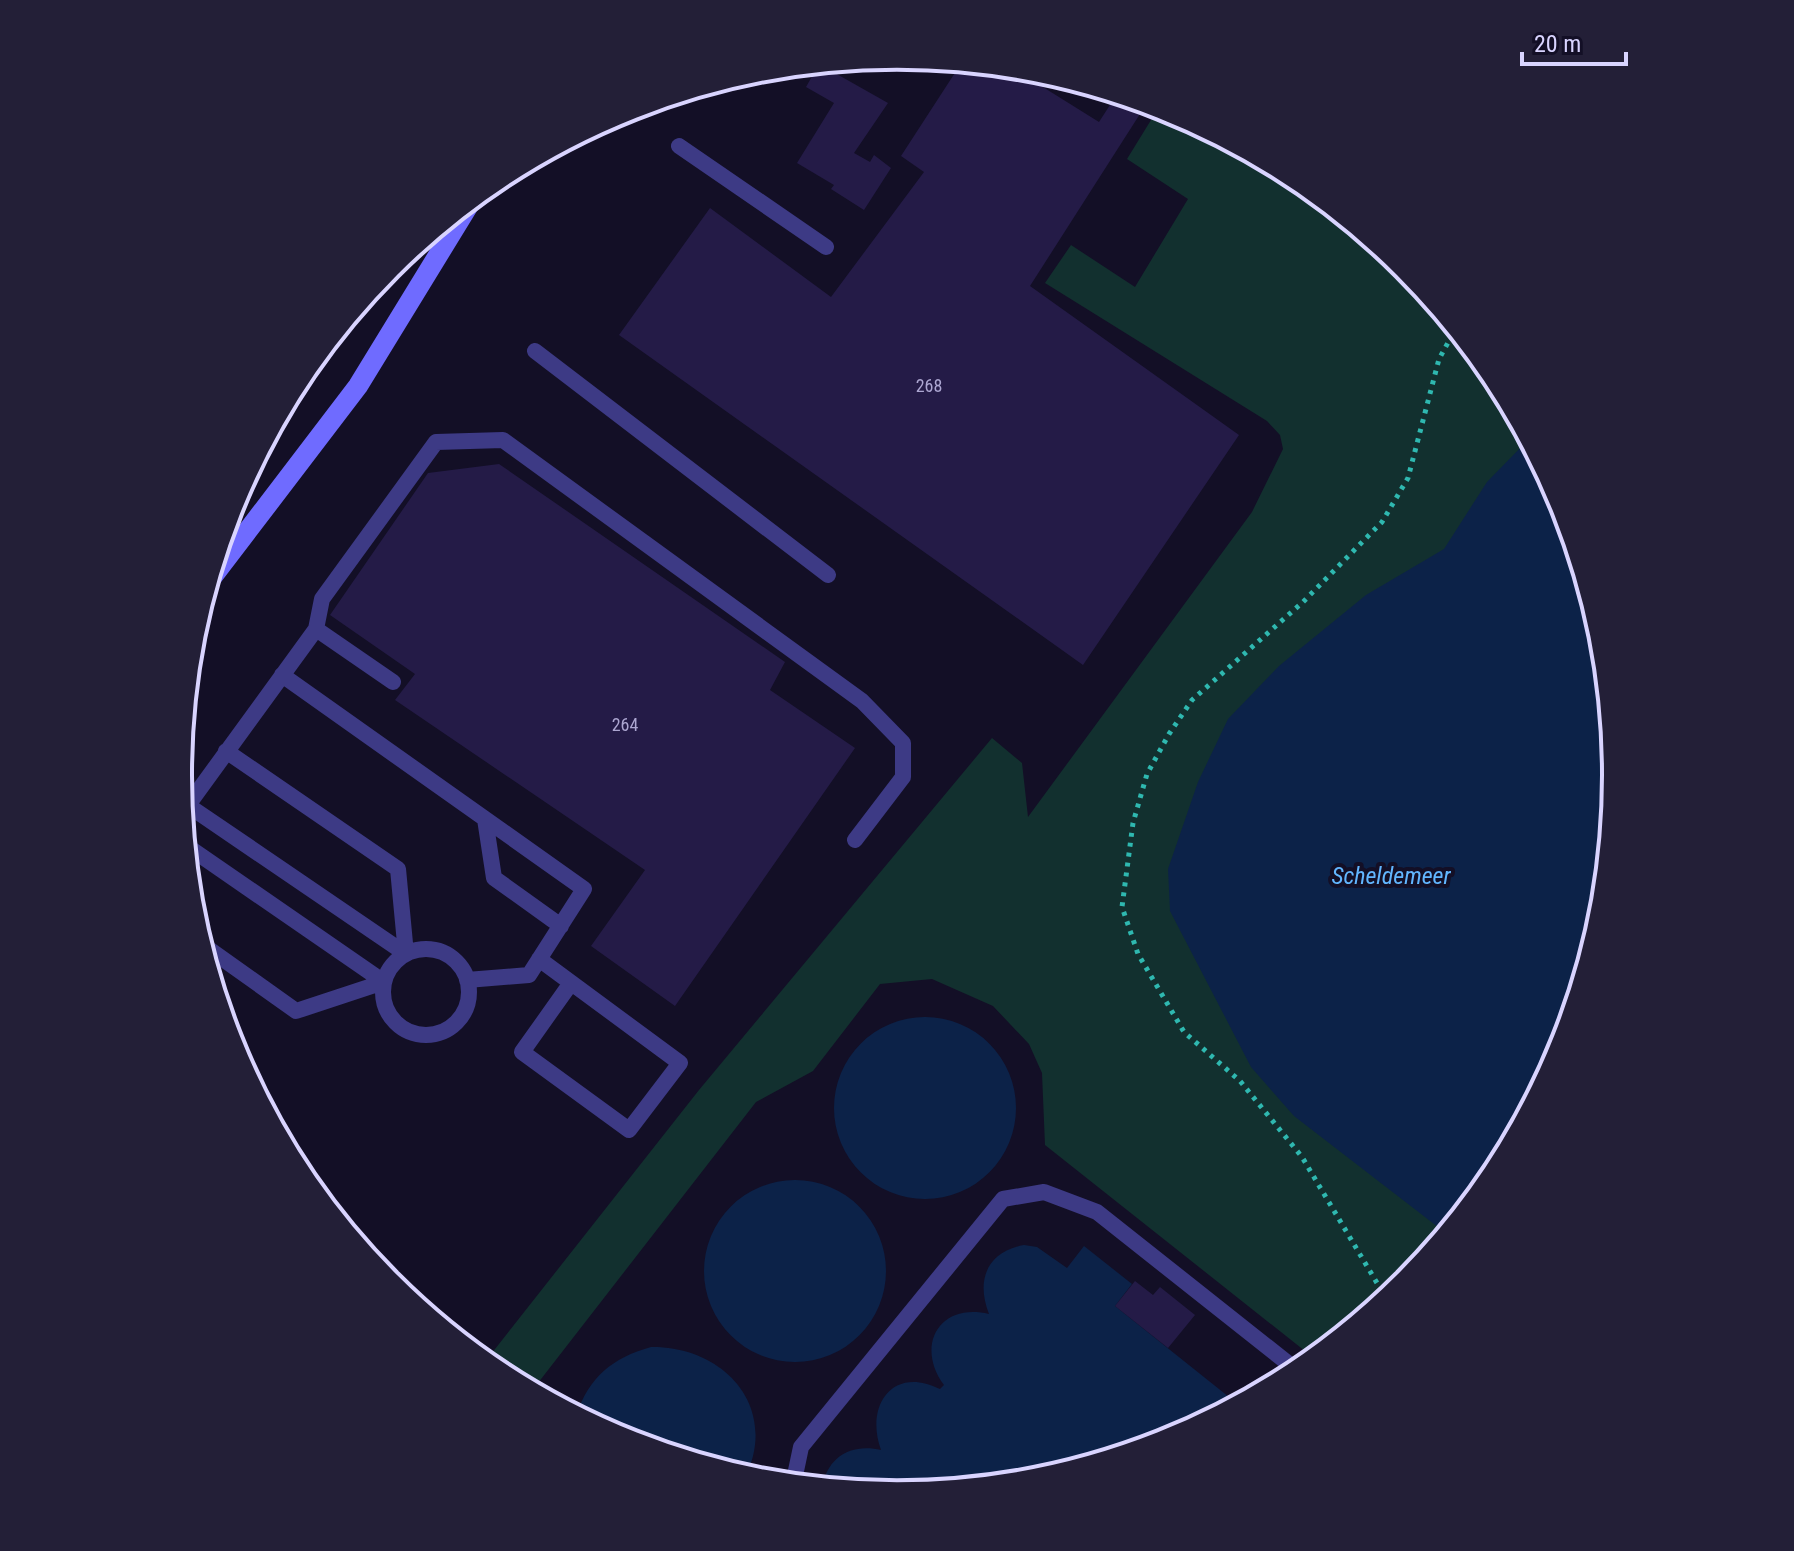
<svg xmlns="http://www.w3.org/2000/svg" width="1794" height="1551" viewBox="0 0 1794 1551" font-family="'Roboto Condensed',sans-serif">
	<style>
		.green { fill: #12302f }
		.water { fill: #0c2248 }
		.building { fill: #241b47 }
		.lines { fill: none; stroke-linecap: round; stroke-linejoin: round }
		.path { stroke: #2fb8b0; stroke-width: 5; stroke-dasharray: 4 6; stroke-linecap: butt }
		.service { stroke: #3d3a85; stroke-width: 16 }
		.secondary { stroke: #6f6bff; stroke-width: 20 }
		.labels { text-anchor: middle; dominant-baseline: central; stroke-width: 8; stroke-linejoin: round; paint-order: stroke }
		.number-label { font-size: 18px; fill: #aca6d1 }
		.water-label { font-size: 24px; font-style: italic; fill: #62b6ff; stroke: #130f26 }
		.rim { fill: none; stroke: #d9d4ff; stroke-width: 4 }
	</style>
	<rect width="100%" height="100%" fill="#130f26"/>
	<path class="green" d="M1159,107L1196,123L1284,187L1291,174L1297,178L1406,267L1495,376L1562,501L1603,636L1616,776L1603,916L1562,1051L1495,1176L1405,1285L1315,1359L1045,1145L1042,1073L1029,1044L993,1006L932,979L880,984L813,1071L756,1102L531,1392L484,1363L699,1090L992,738L1022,763L1028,817L1252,512L1283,449L1280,435L1267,421L1045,283L1071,245L1135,287L1188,199L1127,159Z"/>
	<path class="water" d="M1529,439L1562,501L1603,636L1616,776L1603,916L1562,1051L1495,1176L1447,1234L1294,1116L1251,1067L1170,911L1168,869L1198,782L1228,719L1279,666L1366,595L1444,549L1487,482Z
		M834 1108a91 91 0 1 1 182 0a91 91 0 1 1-182 0Z
		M704 1271a91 91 0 1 1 182 0a91 91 0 1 1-182 0Z
		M1024,1245L1037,1247L1067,1268L1084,1246L1132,1284L1115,1306L1239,1405L1172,1440L1037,1481L897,1495L822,1488C827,1457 851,1443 881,1450C865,1406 892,1365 940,1389L944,1385C915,1346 939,1302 989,1314C976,1281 986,1252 1024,1245Z
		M651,1347C723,1346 780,1406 745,1478L621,1440L576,1416C589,1377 612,1358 651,1347Z"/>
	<path class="building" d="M962,62L1011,67L1099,122L1117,94L1147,103L1030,286L1239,435L1083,665L619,335L710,208L831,297L924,172L901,156Z
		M819,64L888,103L854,153L870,162L874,155L891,168L864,210L831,189L834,185L797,163L834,103L806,87Z
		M323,346L327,349L284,409L299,375Z
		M499,464L785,662L770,690L855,748L675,1006L591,946L645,870L395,700L415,674L330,615L428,473Z
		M1135,1281L1153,1295L1160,1287L1195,1315L1168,1348L1115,1306Z"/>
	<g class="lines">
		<path class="path" d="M1392,1296L1377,1283L1302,1157L1240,1081L1184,1032L1138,954L1122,907L1133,823L1147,774L1169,734L1192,700L1303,602L1382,522L1408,478L1439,359L1456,328"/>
		<path class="service" d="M679,146L826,247
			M535,351L828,575
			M316,629L322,599L436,442L503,440L862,701L903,743V777L855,840
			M282,675L584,889L529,975L467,980
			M226,751L398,869L406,954
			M180,800L406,954
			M188,805L316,629L393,682
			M485,819L494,878L561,926
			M184,844L384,982
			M199,942L296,1011L384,982
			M383 992a43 43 0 1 1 86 0a43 43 0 1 1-86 0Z
			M539,959L680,1063L629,1130L522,1052L571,983
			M793,1485L801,1447L1003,1199L1044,1192L1097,1212L1299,1372"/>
		<path class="secondary" d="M207,584L358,386L475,195"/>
	</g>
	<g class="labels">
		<g class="number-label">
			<text x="929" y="385">268</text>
			<text x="625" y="724">264</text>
		</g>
		<g class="water-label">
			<text x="1391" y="876">Scheldemeer</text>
		</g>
	</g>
	<path d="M0 0H1794V1551H0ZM192 775a705 705 0 1 1 1410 0a705 705 0 1 1-1410 0Z" fill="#231f37" fill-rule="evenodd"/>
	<path class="rim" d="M192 775a705 705 0 1 1 1410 0a705 705 0 1 1-1410 0Z"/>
	<path d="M1522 52v12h104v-12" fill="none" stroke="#d9d4ff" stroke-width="4"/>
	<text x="1534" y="52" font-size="24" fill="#d9d4ff" stroke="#130f26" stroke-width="6" paint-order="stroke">20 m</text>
</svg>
